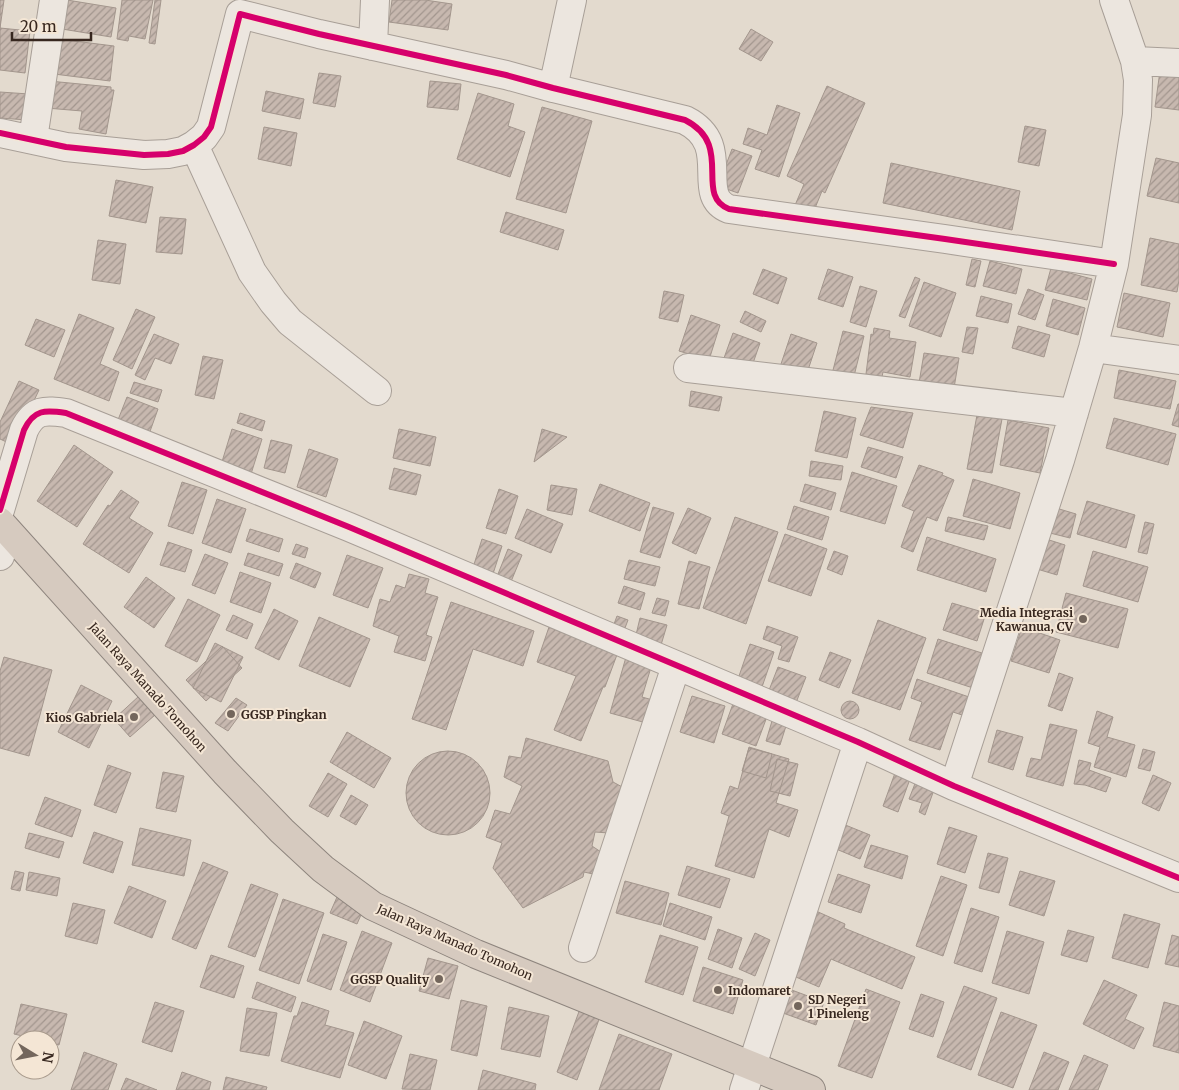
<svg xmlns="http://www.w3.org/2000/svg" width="1179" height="1090" viewBox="0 0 1179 1090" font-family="Merriweather,serif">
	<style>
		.building { fill: url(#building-hatch); stroke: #a3968d }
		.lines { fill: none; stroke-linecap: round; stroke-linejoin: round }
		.minor-casing { stroke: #a89f97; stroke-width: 30 }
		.highway-casing { stroke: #8e857e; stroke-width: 30 }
		.minor { stroke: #ece6df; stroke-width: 28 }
		.highway { stroke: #d6cabf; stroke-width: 28 }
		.cycleway-casing { stroke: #f4e6d5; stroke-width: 9 }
		.cycleway { stroke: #d6006c; stroke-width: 6 }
		.poi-dot { fill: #73665c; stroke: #f4e6d5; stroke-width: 2 }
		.labels { text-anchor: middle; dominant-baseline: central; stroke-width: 4; stroke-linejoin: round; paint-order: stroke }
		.poi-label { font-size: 12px; font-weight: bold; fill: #37271f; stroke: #f4e6d5; text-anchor: end }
		.street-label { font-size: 12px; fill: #37271f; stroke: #f4e6d5 }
	</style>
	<defs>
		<pattern id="building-hatch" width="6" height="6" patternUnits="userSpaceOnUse" patternTransform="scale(1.25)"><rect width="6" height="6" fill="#c7b8af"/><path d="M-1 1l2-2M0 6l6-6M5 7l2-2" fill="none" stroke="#a2968e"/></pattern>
	</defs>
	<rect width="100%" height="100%" fill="#e3dace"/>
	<path class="building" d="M0,0H4L0,28L30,31L25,73L0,70Z
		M67,0L116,8L111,37L62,29Z
		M122,0H153L145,39L129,36L128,41L117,39Z
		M155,0H161L155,44L149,43Z
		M392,0H425L452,4L448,30L389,22Z
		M751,29L773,42L761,61L739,49Z
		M58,39L114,46L110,81L54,74Z
		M1160,71L1179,73V110L1155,107Z
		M319,73L341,76L335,107L313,103Z
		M49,81L111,87V90H114L106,134L79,129L82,111L46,108Z
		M430,81L461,84L458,110L427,107Z
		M827,86L865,103L825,193L822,191L811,218L793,210L804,184L787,176Z
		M266,91L304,99L300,119L262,111Z
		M0,92L29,94L27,120L0,118Z
		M478,93L514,104L508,126L525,132L510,177L457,159Z
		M777,105L800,113L779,177L755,169L762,150L743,144L748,128L767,135Z
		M542,107L592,121L566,213L516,199Z
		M1025,126L1046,130L1039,166L1018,162Z
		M264,127L297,133L291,166L258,159Z
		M732,149L752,156L738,193L718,186Z
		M1156,158L1179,163V203L1147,196Z
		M891,163L1020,191L1012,230L883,203Z
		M116,180L153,187L146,223L109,216Z
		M506,212L564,230L558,250L500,232Z
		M160,217L186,219L182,254L156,252Z
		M1150,238L1179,244V280L1177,292L1141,285Z
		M98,240L126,244L120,284L92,280Z
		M972,259L981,261L975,287L966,285Z
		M990,261L1022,269L1016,294L983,286Z
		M1051,268L1092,279L1087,300L1045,290Z
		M763,269L787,278L778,304L753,294Z
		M828,269L853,277L843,307L818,299Z
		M915,277L920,279L905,318L899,316Z
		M924,282L956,293L941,337L909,326Z
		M860,286L877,291L866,327L850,322Z
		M1028,289L1044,295L1035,320L1018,314Z
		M664,291L684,295L678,322L659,318Z
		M1124,293L1170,303L1163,337L1117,327Z
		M981,296L1012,304L1008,323L976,316Z
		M1053,299L1085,308L1078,335L1046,326Z
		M136,309L155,317L132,369L113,360Z
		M745,311L766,321L761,332L740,322Z
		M79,314L114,328L100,364L119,372L109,401L54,379Z
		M691,315L720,325L709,360L679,351Z
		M36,319L65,330L54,357L25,345Z
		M1018,326L1050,335L1044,357L1012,348Z
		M967,327L978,328L973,354L962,352Z
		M874,328L890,331L889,338L916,342L910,377L883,372L882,377L866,374L871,334L873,335Z
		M843,331L864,336L852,384L831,378Z
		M733,333L760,343L751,369L724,358Z
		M154,334L179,344L171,364L155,358L145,380L135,375Z
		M791,334L817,343L806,376L780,367Z
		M924,353L959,358L954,388L919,383Z
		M203,356L223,360L214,399L195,395Z
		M1119,370L1176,381L1170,409L1114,398Z
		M19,381L39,390L13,445L0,439V422Z
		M134,382L162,390L158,402L130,393Z
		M691,391L722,397L719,411L689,406Z
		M127,397L158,409L148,437L116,425Z
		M1178,404H1179V427L1172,425Z
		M871,407L913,413L903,448L860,435Z
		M824,411L856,418L847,458L815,451Z
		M240,413L265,421L262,431L237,423Z
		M977,415L1002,419L992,473L967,469Z
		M1114,418L1176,434L1168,465L1106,448Z
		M1008,420L1049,428L1040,473L1000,465Z
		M232,429L262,439L251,474L221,465Z
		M399,429L436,437L430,466L393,458Z
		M542,429L567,437L534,462Z
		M271,440L292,445L285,473L264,468Z
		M74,445L113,472L77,527L37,501Z
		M868,447L903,457L896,478L861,467Z
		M309,449L338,459L326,497L297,487Z
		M811,461L843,466L841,480L809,476Z
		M919,465L943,473L942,475L954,480L937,521L927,517L913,552L901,547L914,511L902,506Z
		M394,468L421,475L416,495L389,489Z
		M852,472L897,486L885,524L840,511Z
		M973,479L1020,493L1010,529L963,516Z
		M182,482L207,490L193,534L168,526Z
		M600,484L650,503L640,531L589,511Z
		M805,484L836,493L831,510L800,501Z
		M551,485L577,489L572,515L547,510Z
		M499,489L518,496L506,534L486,528Z
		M121,490L139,502L129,518L153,533L129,573L83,544L108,505L110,506Z
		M217,499L246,509L231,553L202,543Z
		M1087,501L1135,515L1126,548L1077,534Z
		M794,506L829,517L822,540L787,529Z
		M653,507L674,513L660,558L640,552Z
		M688,508L711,518L696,554L672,543Z
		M1056,508L1076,514L1070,538L1050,533Z
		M527,509L563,524L551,553L515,538Z
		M735,517L778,532L746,624L703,608Z
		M948,517L988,526L984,540L945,531Z
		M1145,522L1154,524L1147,554L1138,552Z
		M250,529L283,539L279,552L246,541Z
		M785,534L827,549L811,596L768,581Z
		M927,537L996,559L986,592L917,570Z
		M482,539L502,546L491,580L471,574Z
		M1046,539L1065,545L1057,575L1037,569Z
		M168,542L192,550L185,572L160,565Z
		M296,544L308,548L305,558L292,554Z
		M508,549L522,555L510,584L496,579Z
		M834,551L848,556L842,575L827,569Z
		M1093,551L1148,567L1138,602L1083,586Z
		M248,553L283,564L279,576L244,565Z
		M205,554L228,563L215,594L192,585Z
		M347,555L383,568L368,608L333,595Z
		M629,560L660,567L655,586L624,579Z
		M689,561L710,567L699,609L678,604Z
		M296,563L321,573L315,588L290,578Z
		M240,572L271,583L261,613L230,602Z
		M409,574L429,579L425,593L438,597L426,635L432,637L425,661L394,652L399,636L373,626L380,599L390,602L396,585L405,588Z
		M146,577L175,598L154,628L124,607Z
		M624,586L645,593L640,610L618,603Z
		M1066,593L1128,609L1118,648L1056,632Z
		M657,598L669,601L665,616L652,613Z
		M188,599L220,615L197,662L165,646Z
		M451,602L534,631L523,666L473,649L446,730L412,719Z
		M952,603L986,613L977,641L943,630Z
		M274,609L298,621L279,660L255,648Z
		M233,615L253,624L247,639L226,630Z
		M617,616L628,620L625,628L614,624Z
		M319,617L370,639L350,687L299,666Z
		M640,618L667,625L661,645L635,639Z
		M878,620L926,638L900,710L852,693Z
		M767,626L798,637L789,662L778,659L782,646L763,639Z
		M549,627L618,652L605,687H603L581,741L554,730L576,676L537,662Z
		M1022,627L1060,640L1049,673L1011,661Z
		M938,639L985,654L973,688L927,673Z
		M215,643L243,657L221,702L193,688Z
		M750,644L774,652L762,687L738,679Z
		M222,646L242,668L206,701L186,680Z
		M830,652L851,660L839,688L819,680Z
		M4,657L52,670L29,756L0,748V671Z
		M626,657L652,664L642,697L656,701L650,724L610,713Z
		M778,667L806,677L794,708L766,698Z
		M1059,673L1073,678L1062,711L1048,706Z
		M917,679L969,697L962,715L953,712L940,750L909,740L922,702L911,698Z
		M81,685L112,701L89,748L58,732Z
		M139,696L155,715L130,737L114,719Z
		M692,696L725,706L714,743L680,732Z
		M236,698L247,705L228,731L215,723Z
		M734,701L768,714L756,746L722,734Z
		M841 710a9 9 0 1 1 18 0a9 9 0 1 1-18 0Z
		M1097,711L1113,717L1107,737L1135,745L1126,777L1094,767L1100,747L1088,743Z
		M772,721L786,726L780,745L766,741Z
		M1050,724L1077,730L1063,786L1026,776L1031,758L1041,760Z
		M997,730L1023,737L1013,770L988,762Z
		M347,732L391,758L374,788L330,762Z
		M526,738L608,761L613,782L626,789L609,833L595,832L592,846L601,852L593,874L584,872L583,877L523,908L493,868L502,843L486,837L495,810L510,814L522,786L504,777L509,756L521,758Z
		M749,747L789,759L776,803L798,810L789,837L769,829L754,878L715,866L729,816L721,813L730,786L738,789Z
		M749,748L772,754L766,778L742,771Z
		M1143,749L1155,752L1150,771L1138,768Z
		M406 793a42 42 0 1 1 84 0a42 42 0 1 1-84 0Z
		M777,759L798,764L790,796L770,791Z
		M1079,760L1091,763L1089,770L1111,778L1106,792L1085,785L1074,784Z
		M108,765L131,773L116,813L94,805Z
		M163,772L184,776L176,812L156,808Z
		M328,773L347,784L328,817L309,806Z
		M895,773L910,779L898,812L883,806Z
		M1153,775L1171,783L1159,811L1142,803Z
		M916,781L935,787L925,815L919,812L922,803L909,799Z
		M351,795L368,805L356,825L340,816Z
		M45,797L81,810L72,837L35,824Z
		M838,822L870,835L860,859L829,846Z
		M949,827L977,836L965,873L937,864Z
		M140,828L191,840L184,876L132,865Z
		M94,832L123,842L113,873L83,863Z
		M29,833L64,842L59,858L25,848Z
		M871,845L908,856L902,879L864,867Z
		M988,853L1008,858L999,893L979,888Z
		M203,862L228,872L196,949L172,939Z
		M687,866L730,879L720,908L678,895Z
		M15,871L24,873L20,891L11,889Z
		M1020,871L1055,881L1044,916L1009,905Z
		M29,872L60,878L57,896L26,890Z
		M838,874L870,885L861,913L828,902Z
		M941,876L967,885L943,956L916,946Z
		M625,881L669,893L661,925L616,913Z
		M251,884L278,894L255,957L228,947Z
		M129,886L166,901L152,938L114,923Z
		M337,897L364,908L357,924L330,913Z
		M283,899L324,913L299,984L259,970Z
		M73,903L105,910L97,944L65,936Z
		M670,903L712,917L705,940L663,926Z
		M971,908L999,917L982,972L954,963Z
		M816,911L845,924L844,928L915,957L902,989L831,959L819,987L789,974Z
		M1124,914L1160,924L1148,968L1112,958Z
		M718,929L742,938L732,968L708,959Z
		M1068,930L1094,937L1087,962L1061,955Z
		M362,931L392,943L370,1002L340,990Z
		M1007,931L1044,942L1029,994L992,983Z
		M755,933L770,940L755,976L739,969Z
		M323,934L347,942L331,990L307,981Z
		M660,935L698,947L683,995L645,982Z
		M1172,935L1179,937V967L1165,964Z
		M211,955L244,966L234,998L200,987Z
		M428,958L458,966L449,999L419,991Z
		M703,967L743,980L733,1014L693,1001Z
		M1104,980L1137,995L1125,1019L1144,1028L1134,1049L1083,1024Z
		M257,982L296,997L291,1012L252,998Z
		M781,986L824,1002L816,1025L772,1009Z
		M964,986L997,998L971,1070L937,1057Z
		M866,989L900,1002L872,1078L838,1066Z
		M921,994L944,1002L933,1037L909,1029Z
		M461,1000L487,1006L477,1056L451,1050Z
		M155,1002L184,1011L172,1052L142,1042Z
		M302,1002L329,1011L325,1025L354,1033L340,1078L281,1061L294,1016H297Z
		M1164,1002L1179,1006V1053L1153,1046Z
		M21,1004L67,1014L59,1045L50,1043V1040H40L14,1034Z
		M581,1006L601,1014L577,1080L557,1072Z
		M509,1007L549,1016L540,1057L501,1049Z
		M247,1008L277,1013L269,1056L240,1051Z
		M1001,1012L1037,1025L1013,1088L978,1075Z
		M364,1021L402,1036L386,1079L348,1065Z
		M619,1034L672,1054L659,1090H599Z
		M84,1052L117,1064L108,1090H71Z
		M1044,1052L1069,1062L1058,1090H1029Z
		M410,1054L437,1060L430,1090L402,1089Z
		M1084,1055L1108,1065L1098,1090H1069Z
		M483,1070L536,1084L535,1090H478Z
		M182,1072L211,1082L209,1090H176Z
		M226,1077L267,1087L266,1090H223Z
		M126,1078L157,1090H121Z"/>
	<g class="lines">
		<defs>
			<path id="minor" d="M373,46L375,0
				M1135,61L1179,63
				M553,88L572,0
				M0,133L66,147L144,155L168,154L183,151L194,145L204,137L211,127L240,14L319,34L506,75L553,88L685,120C735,145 693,195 729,209L945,239L1114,264
				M33,139L54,0
				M194,145L252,272L273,302L290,322L377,391
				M1093,348L1179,360
				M688,368L1074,413
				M0,510L24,430C34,409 45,410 66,413L349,527L858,742L954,786L1179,878
				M0,556L8,532
				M954,786L1060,460L1093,348L1114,264L1137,115L1138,80L1135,61L1114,0
				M583,948L676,666
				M744,1090L858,742"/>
			<path id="highway" d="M0,522L225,772L282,831L323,869L373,906L476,954L811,1090"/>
		</defs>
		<use href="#minor" class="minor-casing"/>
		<use href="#highway" class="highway-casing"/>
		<use href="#minor" class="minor"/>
		<use href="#highway" class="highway"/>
		<defs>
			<path id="cycleway" d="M0,133L66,147L144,155L168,154L183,151L194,145L204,137L211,127L240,14L319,34L506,75L553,88L685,120C735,145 693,195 729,209L945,239L1114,264
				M0,510L24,430C34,409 45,410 66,413L349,527L858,742L954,786L1179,878"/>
		</defs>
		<use href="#cycleway" class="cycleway-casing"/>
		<use href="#cycleway" class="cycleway"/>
	</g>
	<g class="poi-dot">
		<circle cx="1083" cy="619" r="5"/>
		<circle cx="231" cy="714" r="5"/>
		<circle cx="134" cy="717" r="5"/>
		<circle cx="439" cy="979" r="5"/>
		<circle cx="718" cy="990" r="5"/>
		<circle cx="798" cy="1006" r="5"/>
	</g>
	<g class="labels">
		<g class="poi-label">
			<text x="1073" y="612">Media Integrasi<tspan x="1073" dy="14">Kawanua, CV</tspan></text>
			<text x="241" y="714" text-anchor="start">GGSP Pingkan</text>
			<text x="124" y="717">Kios Gabriela</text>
			<text x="429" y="979">GGSP Quality</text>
			<text x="728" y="990" text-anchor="start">Indomaret</text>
			<text x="808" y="999" text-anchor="start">SD Negeri<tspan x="808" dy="14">1 Pineleng</tspan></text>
		</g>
		<g class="street-label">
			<text transform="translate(148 687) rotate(48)">Jalan Raya Manado Tomohon</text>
			<text transform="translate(455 942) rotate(24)">Jalan Raya Manado Tomohon</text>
		</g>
	</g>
	<g transform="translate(35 1055) rotate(100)"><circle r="24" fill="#f4e6d5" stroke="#a89a8c"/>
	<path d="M0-4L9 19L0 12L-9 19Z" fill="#73665c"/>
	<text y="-8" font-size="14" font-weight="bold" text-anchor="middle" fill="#37271f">N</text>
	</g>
	<path d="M12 32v8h79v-8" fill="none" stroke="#37271f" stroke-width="2.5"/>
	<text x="20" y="32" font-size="15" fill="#37271f" stroke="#f4e6d5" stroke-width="4" paint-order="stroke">20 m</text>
</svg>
